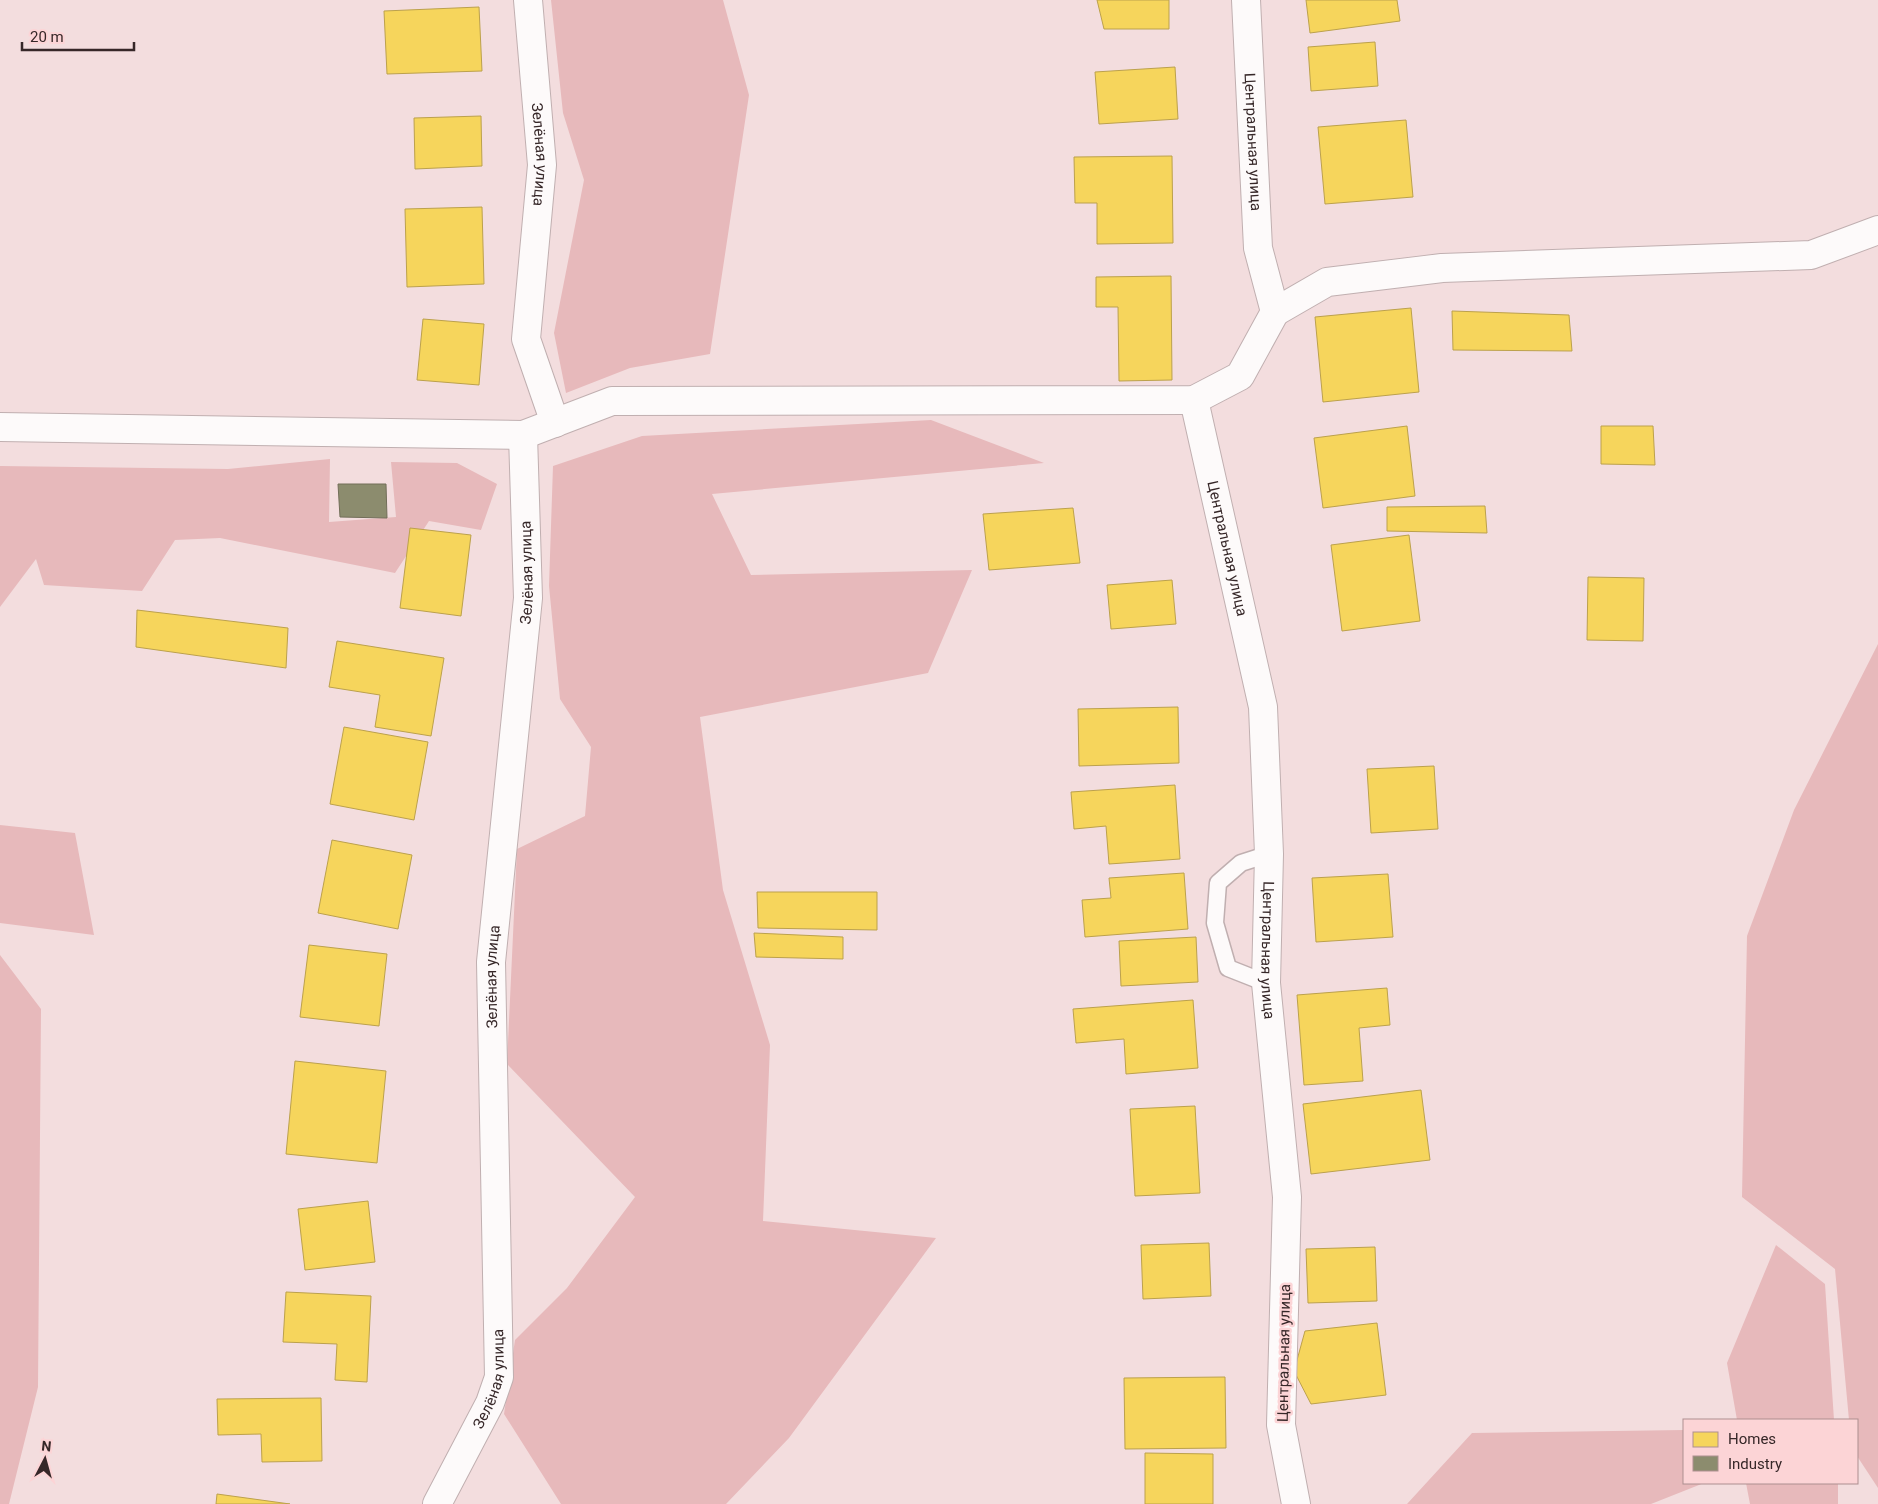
<svg xmlns="http://www.w3.org/2000/svg" width="1878" height="1504" viewBox="0 0 1878 1504" font-family="Roboto,sans-serif">
	<style>
		.green { fill: #e7b9bb }
		.homes { fill: #f6d55c; stroke: #bca14c }
		.industry { fill: #8c8c6e; stroke: #726e59 }
		.lines { fill: none; stroke-linecap: round; stroke-linejoin: round }
		.lane-casing { stroke: #c0afb0; stroke-width: 19 }
		.street-casing { stroke: #c0afb0; stroke-width: 30 }
		.secondary-casing { stroke: #c0afb0; stroke-width: 30 }
		.lane { stroke: #fdfafa; stroke-width: 16 }
		.street { stroke: #fdfafa; stroke-width: 28 }
		.secondary { stroke: #fdfafa; stroke-width: 28 }
		.labels { text-anchor: middle; dominant-baseline: central; stroke-width: 5; stroke-linejoin: round; paint-order: stroke }
		.street-label { font-size: 15px; fill: #362728; stroke: #fcd4d6 }
	</style>
	<rect width="100%" height="100%" fill="#f3ddde"/>
	<path class="green" d="M551,0H723L749,95L710,354L630,368L566,393L554,333L584,180L563,113Z
		M931,420L1044,463L712,494L751,575L972,570L928,673L700,717L723,890L770,1045L763,1221L936,1238L789,1438L726,1504H561L504,1414L515,1340L567,1288L635,1197L507,1064L517,849L585,816L591,747L560,699L549,586L553,466L642,436Z
		M330,459L329,522L396,517L391,462L457,463L497,484L481,530L429,521L395,573L220,538L175,540L142,591L44,585L36,559L0,607V466L228,469Z
		M1878,644V1488L1857,1456V1420H1849L1835,1269L1742,1197L1747,936L1794,810Z
		M0,825L75,833L94,935L0,923Z
		M0,955L41,1009L38,1387L9,1504H0Z
		M1776,1245L1825,1284L1834,1420H1737L1727,1363Z
		M1684,1430V1483H1704L1651,1504H1407L1472,1433Z
		M1746,1483H1838V1504H1750Z"/>
	<path class="homes" d="M1097,0H1169V29H1104Z
		M1306,0H1397L1400,21L1310,33Z
		M479,7L482,71L387,74L384,11Z
		M1375,42L1378,86L1311,91L1308,47Z
		M1175,67L1178,119L1099,124L1095,72Z
		M481,116L482,166L415,169L414,118Z
		M1406,120L1413,197L1325,204L1318,127Z
		M1172,156L1173,243L1097,244V203H1075L1074,157Z
		M482,207L484,284L407,287L405,209Z
		M1171,276L1172,380L1119,381L1118,307H1096V277Z
		M1411,308L1419,392L1323,402L1315,317Z
		M1452,311L1569,315L1572,351L1453,350Z
		M423,319L484,324L479,385L417,380Z
		M1407,426L1415,496L1323,508L1314,438Z
		M1601,426H1653L1655,465L1601,464Z
		M1485,506L1487,533L1387,531V507Z
		M1073,508L1080,563L989,570L983,514Z
		M410,528L471,535L461,616L400,608Z
		M1409,535L1420,621L1342,631L1331,545Z
		M1588,577L1644,578L1643,641L1587,640Z
		M1172,580L1176,624L1111,629L1107,585Z
		M137,610L288,628L286,668L136,647Z
		M337,641L444,658L431,736L375,727L380,695L329,687Z
		M1178,707L1179,763L1079,766L1078,709Z
		M344,727L428,742L414,820L330,804Z
		M1434,766L1438,829L1371,833L1367,769Z
		M1175,785L1180,859L1109,864L1106,826L1074,829L1071,792Z
		M332,840L412,855L398,929L318,913Z
		M1184,873L1188,929L1085,937L1082,900L1111,898L1109,878Z
		M1388,874L1393,937L1316,942L1312,878Z
		M757,892H877V930L758,928Z
		M754,933L843,937V959L756,957Z
		M1196,937L1198,982L1121,986L1119,941Z
		M309,945L387,954L379,1026L300,1017Z
		M1387,988L1390,1025L1359,1028L1363,1081L1304,1085L1297,995Z
		M1193,1000L1198,1068L1126,1074L1124,1039L1076,1043L1073,1009Z
		M295,1061L386,1071L377,1163L286,1154Z
		M1421,1090L1430,1160L1311,1174L1303,1104Z
		M1195,1106L1200,1193L1135,1196L1130,1109Z
		M368,1201L375,1262L305,1270L298,1209Z
		M1209,1243L1211,1296L1143,1299L1141,1245Z
		M1375,1247L1377,1301L1308,1303L1306,1249Z
		M286,1292L371,1296L367,1382L335,1380L337,1344L283,1342Z
		M1377,1323L1386,1395L1311,1404L1294,1371L1305,1331Z
		M1225,1377L1226,1448L1125,1449L1124,1378Z
		M321,1398L322,1461L262,1462L261,1434L218,1435L217,1399Z
		M1145,1453L1213,1454V1504H1145Z
		M217,1494L290,1504H216Z"/>
	<path class="industry" d="M338,484H386L387,518L340,517Z"/>
	<g class="lines">
		<defs>
			<path id="lane" d="M1266,983L1228,968L1215,923L1218,883L1241,863L1269,854"/>
			<g id="street">
				<path id="s1" d="M528,0L542,165L526,339L555,423"/>
				<path id="s2" d="M1246,0L1258,248L1275,312L1327,282L1442,268L1811,255L1878,230"/>
				<path id="s3" d="M1194,400L1263,707L1269,854L1266,983L1287,1197L1281,1425L1296,1504"/>
				<path id="s4" d="M437,1504L490,1403L499,1377L491,962L528,598L523,435"/>
			</g>
			<path id="secondary" d="M0,427L523,435L612,401L1194,400L1240,376L1275,312"/>
		</defs>
		<use href="#lane" class="lane-casing"/>
		<use href="#street" class="street-casing"/>
		<use href="#secondary" class="secondary-casing"/>
		<use href="#lane" class="lane"/>
		<use href="#street" class="street"/>
		<use href="#secondary" class="secondary"/>
	</g>
	<g class="labels">
		<g class="street-label">
			<text stroke="none"><textPath href="#s2" startOffset="142">Центральная улица</textPath></text>
			<text stroke="none"><textPath href="#s1" startOffset="155">Зелёная улица</textPath></text>
			<text stroke="none"><textPath href="#s3" startOffset="152">Центральная улица</textPath></text>
			<text stroke="none"><textPath href="#s4" startOffset="948">Зелёная улица</textPath></text>
			<text stroke="none"><textPath href="#s3" startOffset="558">Центральная улица</textPath></text>
			<text stroke="none"><textPath href="#s4" startOffset="542">Зелёная улица</textPath></text>
			<text transform="translate(1284 1353) rotate(-89)">Центральная улица</text>
			<text stroke="none"><textPath href="#s4" startOffset="138">Зелёная улица</textPath></text>
		</g>
	</g>
	<rect x="1683" y="1419" width="175" height="65" fill="#fcd4d6" stroke="#ad8f90"/>
	<rect x="1693" y="1432" width="25" height="15" fill="#f6d55c" stroke="#ad8f90"/>
	<text x="1728" y="1444" font-size="15" fill="#362728">Homes</text>
	<rect x="1693" y="1456" width="25" height="15" fill="#8c8c6e" stroke="#ad8f90"/>
	<text x="1728" y="1469" font-size="15" fill="#362728">Industry</text>
	<g transform="translate(45 1459) rotate(6)" stroke="#fcd4d6" stroke-width="4" paint-order="stroke">
	<path d="M0-4L9 19L0 12L-9 19Z" fill="#362728"/>
	<text y="-8" font-size="14" font-weight="bold" text-anchor="middle" fill="#362728">N</text>
	</g>
	<path d="M22 42v8h112v-8" fill="none" stroke="#362728" stroke-width="2.5"/>
	<text x="30" y="42" font-size="15" fill="#362728" stroke="#fcd4d6" stroke-width="4" paint-order="stroke">20 m</text>
</svg>
